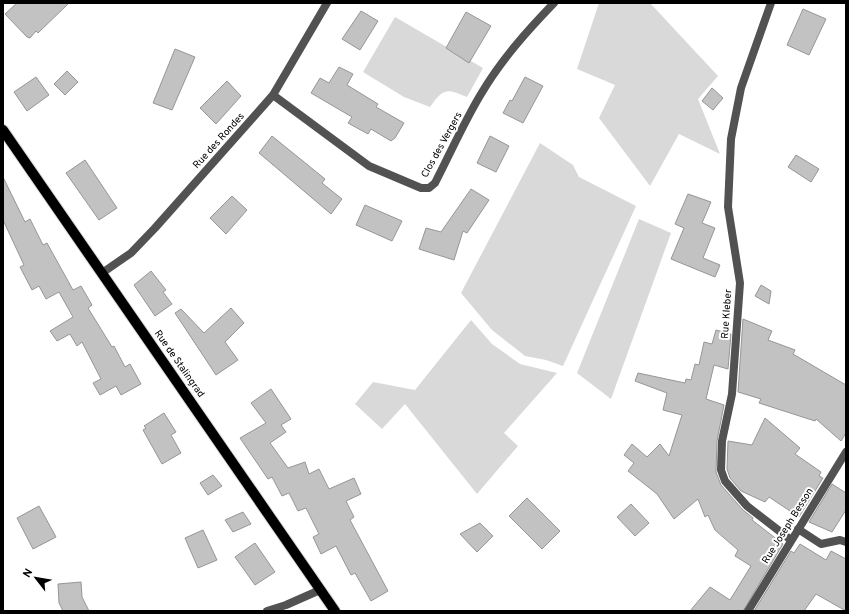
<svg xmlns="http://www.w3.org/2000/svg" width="849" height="614" viewBox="0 0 849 614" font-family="Overpass,sans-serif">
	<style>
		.green { fill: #d9d9d9 }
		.building { fill: #c2c2c2; stroke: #969696 }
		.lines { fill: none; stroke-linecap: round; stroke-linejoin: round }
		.primary-casing { stroke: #dbdbdb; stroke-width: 12 }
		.street { stroke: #525252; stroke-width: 8 }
		.primary { stroke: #000; stroke-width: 10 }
		.labels { text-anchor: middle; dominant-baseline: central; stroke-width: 4; stroke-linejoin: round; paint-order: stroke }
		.street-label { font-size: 10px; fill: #000; stroke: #fff }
	</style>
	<rect width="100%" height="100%" fill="#fff"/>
	<path class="green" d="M599,3H650L718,76L698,99L720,154L679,134L650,186L599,118L615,85L577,69Z
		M395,17L483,68L467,97C447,88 443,88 430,107L404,97L363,72Z
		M540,143L573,165L579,177L636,206L563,366L546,360L525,356L492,330L461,293Z
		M639,219L671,233L611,399L577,373Z
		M471,320L492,344L520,364L557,373L504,433L518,446L477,494L405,404L382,429L355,404L373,382L415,390Z"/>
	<path class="building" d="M17,3H69L38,33L36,31L30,38L27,37L5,14Z
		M803,9L826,19L809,55L787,45Z
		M361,11L378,21L360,50L342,39Z
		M466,12L491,26L469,63L446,48Z
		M175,49L195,57L172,110L153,103Z
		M339,67L353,74L347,85L378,104L376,107L404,123L395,138L391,141L371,129L368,134L348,123L352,117L311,93L320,78L329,83Z
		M67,71L78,82L65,95L54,84Z
		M36,77L49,95L27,111L14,92Z
		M525,77L543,86L523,123L503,113L510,100L512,101Z
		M227,81L241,96L216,124L200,108Z
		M712,88L723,98L713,110L702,101Z
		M272,136L325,179L322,183L342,199L331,214L259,153Z
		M490,136L509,146L496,172L477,163Z
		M796,155L819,169L811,182L788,167Z
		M85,160L117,208L99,220L66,173Z
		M3,177L25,222L30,219L43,245L47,243L73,290L81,286L92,305L88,308L112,347L114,346L125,367L130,364L141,384L121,395L116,386L100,395L93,383L101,379L82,342L77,346L70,334L57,341L50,331L73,317L59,292L46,299L39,286L32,290L20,267L24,265L3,220Z
		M471,189L489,200L467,233L463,231L454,260L419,249L426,228L441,232Z
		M688,194L711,202L702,223L715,228L703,258L720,265L715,277L671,259L684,228L675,224Z
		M232,196L247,210L226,234L210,218Z
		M365,205L402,221L392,241L356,225Z
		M151,271L166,290L163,292L172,304L155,316L134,285Z
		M761,285L771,291L769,304L755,296Z
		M231,308L244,323L225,342L238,360L216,375L175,313L181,309L204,333Z
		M743,319L772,331L768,340L795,350L793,354L846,385V433L841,441L816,419L815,421L759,403L761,399L738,392Z
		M716,330L731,334L728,369L714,365L706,399L724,405L717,441L716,472L721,485L743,510L753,518L752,520L783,544L743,611H690L710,587L730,600L751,566L735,556L738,550L715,530L708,515L705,517L698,499L674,519L657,494L628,471L634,463L624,455L632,444L647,457L660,444L669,456L682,415L663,410L667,393L635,381L638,373L685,383L686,379L691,380L695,364L699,365L704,342L712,344Z
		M271,389L291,419L281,425L286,432L270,443L288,468L305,462L309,474L319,469L329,489L354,478L361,494L346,501L354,517L350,520L388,591L371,601L355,573L351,575L336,546L321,554L313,537L319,534L306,508L298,511L289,493L282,496L272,477L268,479L240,438L266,423L251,403Z
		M164,413L176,432L171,435L181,453L162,464L143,430L146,428L144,426Z
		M765,418L800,448L795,454L821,472L819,476L823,478L799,517L769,497L765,502L741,491L730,478L727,469L728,441L752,445Z
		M213,475L222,486L208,495L200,483Z
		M832,484L846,493V510L832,532L809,522Z
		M527,498L560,531L542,549L509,516Z
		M631,504L649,523L635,536L617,517Z
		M39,506L56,537L33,549L17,518Z
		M243,512L251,524L233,532L225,520Z
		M480,523L493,536L477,552L460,534Z
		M203,530L217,560L198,568L185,538Z
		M255,543L275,572L255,585L235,557Z
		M800,544L826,560L831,551L846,559V611L816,594L804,611H754L791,551L794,553Z
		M81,582L82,597L89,611H63L59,603L58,584Z"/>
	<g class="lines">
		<defs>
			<path id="primary" d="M3,130L335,611"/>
		</defs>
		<use href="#primary" class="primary-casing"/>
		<path class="street" d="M771,3L741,88L731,139L728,207L740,283L732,394L722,441L721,470L725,481L747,506L791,540
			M273,95L369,166L421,188H429L435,183C450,154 464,122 481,94C501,60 527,31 554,3
			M102,273L131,253L155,228L273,95L327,3
			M798,529L821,544L840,540L846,542
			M267,611L286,605L320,590
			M748,611L846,452"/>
		<use href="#primary" class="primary"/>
	</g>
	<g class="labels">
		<g class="street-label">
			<text transform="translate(219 141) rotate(-48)">Rue des Rondes</text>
			<text transform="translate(442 145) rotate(-61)">Clos des Vergers</text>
			<text transform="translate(727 314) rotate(-86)">Rue Kleber</text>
			<text transform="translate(179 364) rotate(55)">Rue de Stalingrad</text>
			<text transform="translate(788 526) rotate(-58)">Rue Joseph Besson</text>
		</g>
	</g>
	<rect width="849" height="614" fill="none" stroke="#000000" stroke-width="8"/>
	<g transform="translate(36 578) rotate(301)" stroke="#ffffff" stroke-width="3" paint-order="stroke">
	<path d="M0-3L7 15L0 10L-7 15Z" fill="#000000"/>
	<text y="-6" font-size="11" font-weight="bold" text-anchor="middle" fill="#000000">N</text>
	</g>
</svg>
